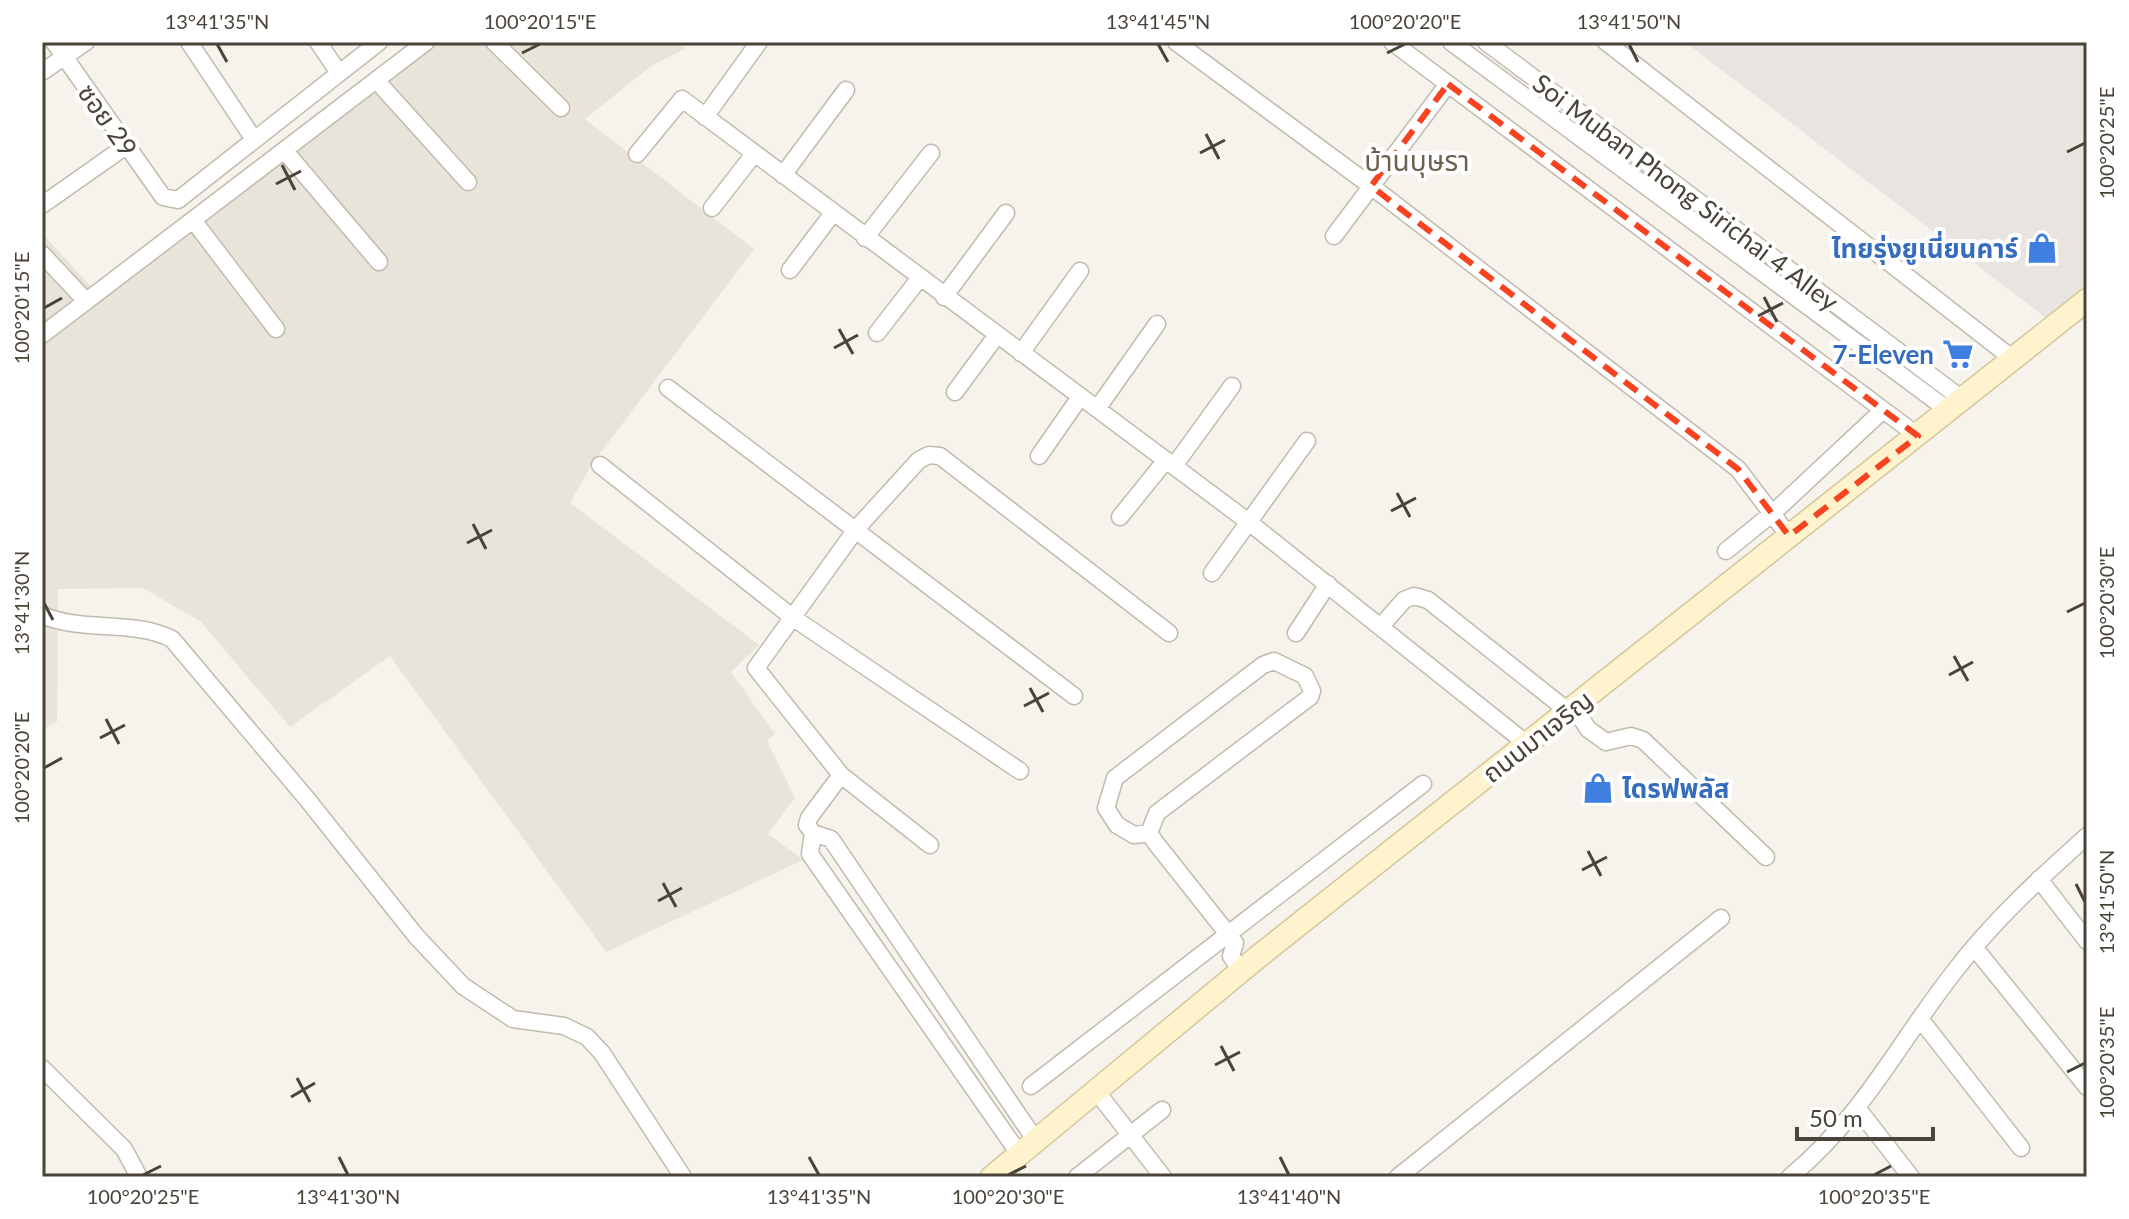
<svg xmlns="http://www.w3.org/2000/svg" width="2129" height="1219" viewBox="0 0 2129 1219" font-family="Lato,'Noto Sans Thai',sans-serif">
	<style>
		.residential { fill: #e9e4da }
		.industrial { fill: #e8e4e0 }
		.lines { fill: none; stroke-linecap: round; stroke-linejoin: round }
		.minor-casing { stroke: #c1baae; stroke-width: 19 }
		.secondary-casing { stroke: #d5c69b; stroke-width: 25 }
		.minor { stroke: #fff; stroke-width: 16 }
		.secondary { stroke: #fef3cd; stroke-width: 22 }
		.marked { fill: none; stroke: #f84220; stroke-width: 6; stroke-dasharray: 16 10; stroke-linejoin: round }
		.ticks { fill: none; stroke: #4a4339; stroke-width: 3 }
		.labels { text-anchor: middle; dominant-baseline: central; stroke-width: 8; stroke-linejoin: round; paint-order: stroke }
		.street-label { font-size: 26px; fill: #4a4339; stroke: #fff }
		.shop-label { font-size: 26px; font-weight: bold; fill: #366cbe; stroke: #fff; text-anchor: end }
		.neighbourhood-label { font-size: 28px; fill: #6d6150; stroke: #fff }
		.neatline { fill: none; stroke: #4a4339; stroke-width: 3 }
		.ticks-label { font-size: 20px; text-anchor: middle; fill: #4a4339 }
	</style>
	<rect width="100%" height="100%" fill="#f5f3eb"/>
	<path class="residential" d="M416,42H679L686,48L651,66L585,119L754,249L592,464L570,503L759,645L731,672L775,734L767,741L795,798L768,834L803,860L606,952L390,656L290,727L201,622L143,588L58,589L57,722L42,730V233L93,289Z"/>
	<path class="industrial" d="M1685,42H2087V288L2049,320Z"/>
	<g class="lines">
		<defs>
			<path id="minor" d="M54,42L163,197L178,200L379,42
				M189,42L253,138
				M318,42L339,73
				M494,42L561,108
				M1176,42L1371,186L1738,469L1789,536
				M1392,42L1918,436
				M1451,42L1948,410
				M1486,42L1962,399
				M1606,42L2013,359
				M42,72L86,42
				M376,80L468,182
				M705,117L759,42
				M284,150L379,262
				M637,154L682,99L1250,523L1527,744
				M783,175L846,90
				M42,205L126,146
				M712,208L754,154
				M193,220L276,329
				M1334,236L1448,84
				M865,238L931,153
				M42,254L86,301
				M790,270L833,213
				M944,297L1006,213
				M877,333L919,279
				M42,335L426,42
				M1021,353L1080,271
				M668,388L1074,696
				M955,392L997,335
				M1097,409L1157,324
				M1039,456L1080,397
				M600,465L792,617L1020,771
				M1174,466L1232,386
				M1120,517L1166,460
				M1726,551L1774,512L1882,411
				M1212,573L1307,441
				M42,615C84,633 131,619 172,639L307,799L416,936L463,986L513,1019L564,1026L587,1037L602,1053L683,1177
				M1382,625L1404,600L1414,596L1428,600L1568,711
				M1296,633L1328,584
				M1574,707L1588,729L1606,742L1631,736L1643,740L1766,857
				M841,775L809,818L807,825L813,833L810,854L1020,1155
				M813,833L831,839L1036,1141
				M1149,833L1134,835L1117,825L1106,808L1115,778L1263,665L1274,661L1305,676L1312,691L1310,697L1157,813L1149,833L1155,842L1235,943
				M930,845L841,775L756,668L857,528L919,460L929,455L940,456L1169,633
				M2039,879L2087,941
				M1235,943L1231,956L1241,971
				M1974,947L2087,1087
				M1921,1020L2021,1148
				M42,1068L124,1149L139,1177
				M1031,1086L1423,784
				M1097,1092L1163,1177
				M1858,1109L1911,1177
				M1077,1177L1162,1110
				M1398,1177L1721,918
				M1790,1177C1865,1114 1896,1046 1954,972C1993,921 2039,879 2087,836"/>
			<path id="secondary" d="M992,1177L1259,956L2087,300"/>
		</defs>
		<use href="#minor" class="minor-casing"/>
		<use href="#secondary" class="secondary-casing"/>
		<use href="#minor" class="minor"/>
		<use href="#secondary" class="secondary"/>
	</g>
	<path class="marked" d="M1448,84L1918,436L1789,536L1738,469L1371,186Z"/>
	<path class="ticks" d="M217,44L227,62M1158,44L1168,62M1629,44L1638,62M522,53L540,44M1387,53L1405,44M1206,134L1219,159M2067,152L2085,143M1200,153L1225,140M282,165L295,190M276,184L301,171M1764,297L1777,322M44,308L62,298M1758,316L1783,303M839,329L853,354M834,348L858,335M1397,493L1410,517M1391,511L1416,498M473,524L486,549M467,543L492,530M44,603L53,620M2067,612L2085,603M1954,656L1968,681M1949,675L1973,662M1030,688L1043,712M1024,706L1049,693M106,719L119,744M100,738L125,725M44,768L62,758M1588,851L1601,876M1582,870L1607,857M663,883L676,907M2076,884L2085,902M658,901L682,888M1221,1046L1234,1071M1215,1065L1240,1052M2067,1072L2085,1063M297,1078L310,1102M291,1097L315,1083M339,1157L348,1175M809,1157L819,1175M1280,1157L1289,1175M143,1175L161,1166M1008,1175L1026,1166M1874,1175L1891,1166"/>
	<defs>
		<symbol id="shop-bare" viewBox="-9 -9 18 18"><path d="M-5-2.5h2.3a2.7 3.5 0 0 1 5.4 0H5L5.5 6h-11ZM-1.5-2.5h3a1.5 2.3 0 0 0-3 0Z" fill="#3f7fe0" stroke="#fff" stroke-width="2.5" paint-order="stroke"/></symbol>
		<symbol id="supermarket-bare" viewBox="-9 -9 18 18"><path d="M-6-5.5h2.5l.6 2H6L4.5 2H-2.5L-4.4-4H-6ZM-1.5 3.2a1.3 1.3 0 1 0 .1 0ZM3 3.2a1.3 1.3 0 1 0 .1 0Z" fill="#3f7fe0" stroke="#fff" stroke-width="2.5" paint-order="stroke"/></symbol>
	</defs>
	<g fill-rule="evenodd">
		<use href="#shop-bare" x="2020" y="226" width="44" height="44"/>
		<use href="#supermarket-bare" x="1936" y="332" width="44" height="44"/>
		<use href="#shop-bare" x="1576" y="766" width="44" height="44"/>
	</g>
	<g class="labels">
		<g class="street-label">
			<text transform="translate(108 120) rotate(55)">ซอย 29</text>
			<text transform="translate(1686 192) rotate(37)">Soi Muban Phong Sirichai 4 Alley</text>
			<text transform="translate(1537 736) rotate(-38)">ถนนมาเจริญ</text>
		</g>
		<g class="shop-label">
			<text x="2018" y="248">ไทยรุ่งยูเนี่ยนคาร์</text>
			<text x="1934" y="354">7-Eleven</text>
			<text x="1622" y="788" text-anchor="start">ไดรฟพลัส</text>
		</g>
		<g class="neighbourhood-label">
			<text x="1417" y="160">บ้านบุษรา</text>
		</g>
	</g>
	<rect width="2129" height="1219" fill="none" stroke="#ffffff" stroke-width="88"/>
	<path d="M1797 1127v12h136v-12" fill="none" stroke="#4a4339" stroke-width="4"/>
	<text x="1809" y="1127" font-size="24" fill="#4a4339" stroke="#ffffff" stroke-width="6" paint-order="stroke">50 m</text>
	<rect x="44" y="44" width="2041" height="1131" class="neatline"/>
	<g class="ticks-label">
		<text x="217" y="29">13°41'35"N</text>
		<text x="540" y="29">100°20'15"E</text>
		<text x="1158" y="29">13°41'45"N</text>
		<text x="1405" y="29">100°20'20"E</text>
		<text x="1629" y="29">13°41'50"N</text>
		<text transform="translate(2107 143) rotate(-90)" y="7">100°20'25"E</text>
		<text transform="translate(22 308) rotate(-90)" y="7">100°20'15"E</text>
		<text transform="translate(2107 603) rotate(-90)" y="7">100°20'30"E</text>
		<text transform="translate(22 603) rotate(-90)" y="7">13°41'30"N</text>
		<text transform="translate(22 768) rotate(-90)" y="7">100°20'20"E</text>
		<text transform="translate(2107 902) rotate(-90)" y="7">13°41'50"N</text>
		<text transform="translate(2107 1063) rotate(-90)" y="7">100°20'35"E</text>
		<text x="143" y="1204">100°20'25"E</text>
		<text x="348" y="1204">13°41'30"N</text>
		<text x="819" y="1204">13°41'35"N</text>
		<text x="1008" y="1204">100°20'30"E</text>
		<text x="1289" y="1204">13°41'40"N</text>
		<text x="1874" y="1204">100°20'35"E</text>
	</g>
</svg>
